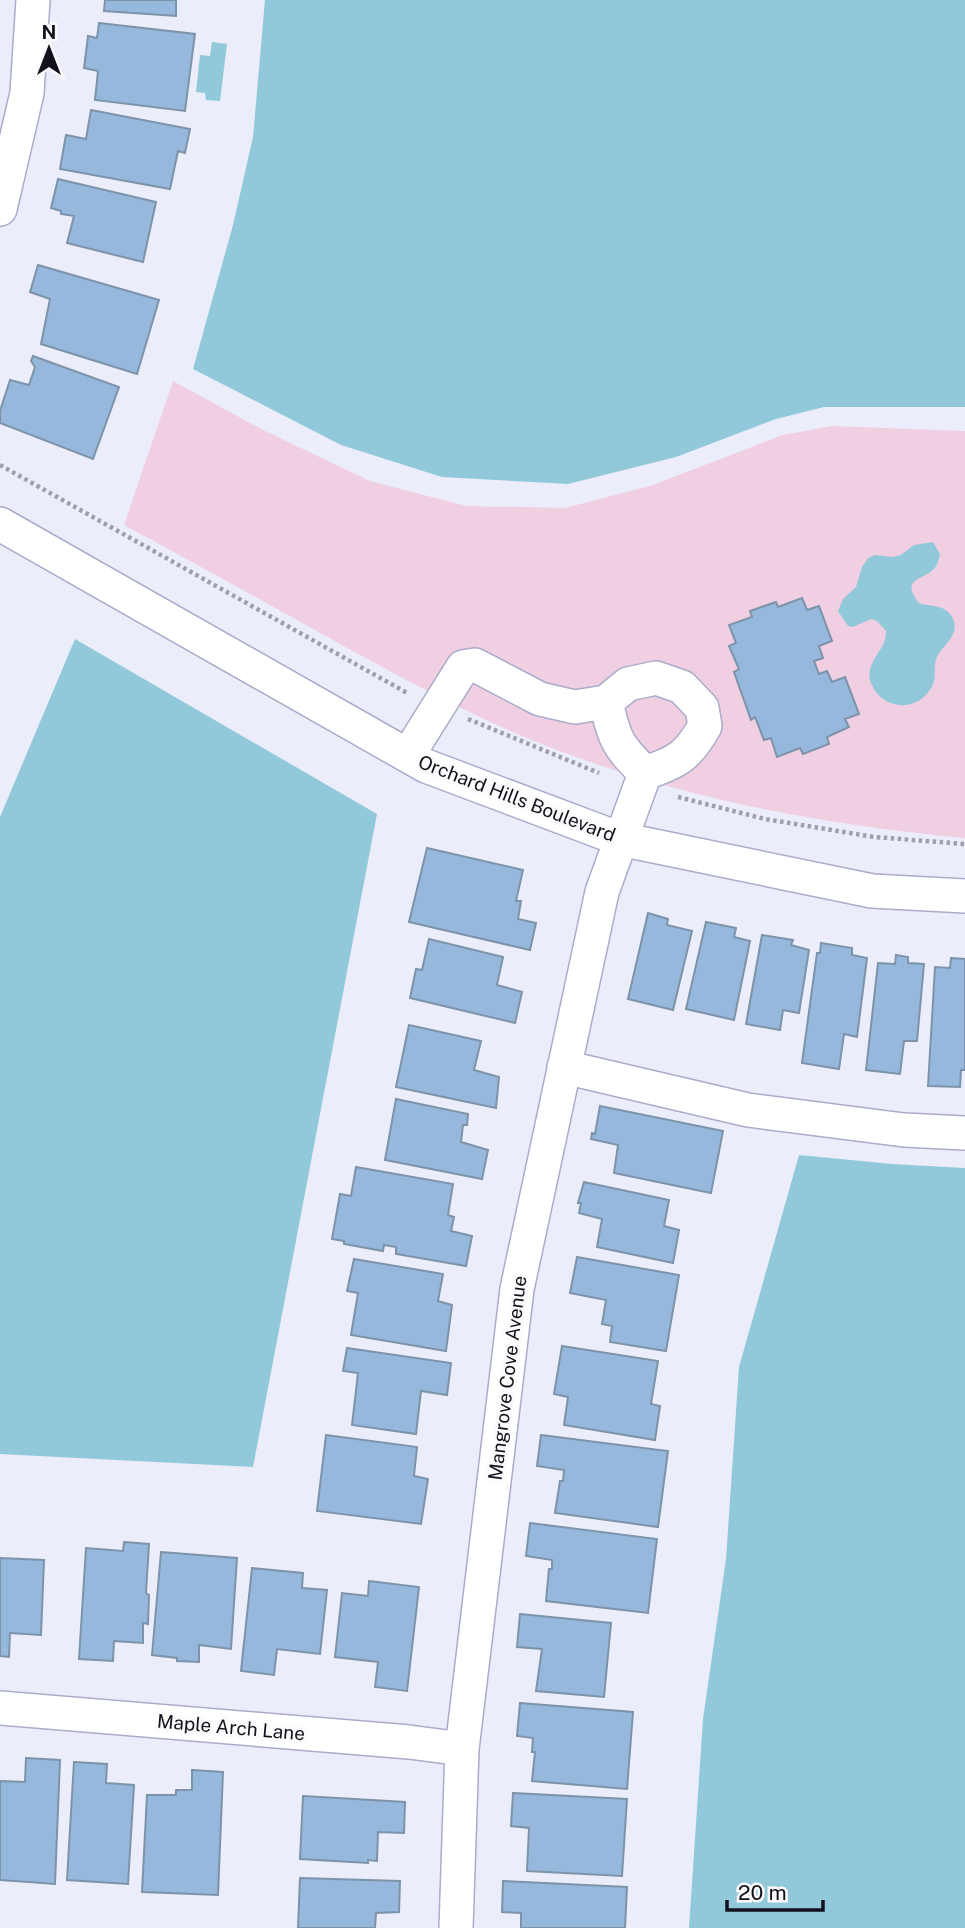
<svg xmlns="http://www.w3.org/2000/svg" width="965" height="1928" viewBox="0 0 965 1928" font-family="'Public Sans',sans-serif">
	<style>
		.green { fill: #efcfe1 }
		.water { fill: #91c9da }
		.building { fill: #96b8dc; stroke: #7d93aa; stroke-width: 2 }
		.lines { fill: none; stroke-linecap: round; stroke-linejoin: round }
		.minor-casing { stroke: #a9acca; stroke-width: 36 }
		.path { stroke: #9e9fab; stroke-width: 4.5; stroke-dasharray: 3.5 3.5; stroke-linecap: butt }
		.minor { stroke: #fff; stroke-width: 33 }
		.labels { text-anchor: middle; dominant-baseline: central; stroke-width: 7; stroke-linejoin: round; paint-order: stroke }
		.street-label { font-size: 19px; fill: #11121c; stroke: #fbfbfb }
	</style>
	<rect width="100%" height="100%" fill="#ecedfa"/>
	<path class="green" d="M173,381L263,430L370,481L466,506L565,508L653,485L783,435L832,426L965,431V838C810,823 666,796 522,736C454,707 389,671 324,635C257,598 191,561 124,525Z"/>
	<path class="water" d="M265,0H965V407H824L776,419L676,457L568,484L442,477L341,445L193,369L233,225L253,137Z
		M212,42L227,44L220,101L206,100L205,93L196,92L200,55L210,56Z
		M933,542L940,554C939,560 937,566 933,570C922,580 900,579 919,603C931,607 945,604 952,617C961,634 945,643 938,655C933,663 936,673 934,681C929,699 909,710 891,703C881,700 873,690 870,680C866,660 887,650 886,631L877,621L871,619L853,627L848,626L838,611L843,599L856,587L862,567L868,558L875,555L893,557L901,555L914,545Z
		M75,639L377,814L253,1467L0,1454V817Z
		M799,1155L892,1164L965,1168V1928H689L703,1719L726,1559L739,1367Z"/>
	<path class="building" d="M105,0H176V16L104,11Z
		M99,23L195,34L185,111L95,100L98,71L84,68L88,36L97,38Z
		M91,110L190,129L185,153L178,151L170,189L60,169L66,135L86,139Z
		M58,179L156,202L143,262L67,243L74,216L61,214V211L51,208Z
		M38,265L159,300L137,374L41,344L50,299L30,292Z
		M33,356L119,387L93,459L0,423V411L10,380L29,385L35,367L31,361Z
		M802,598L807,610L819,606L832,641L819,646L823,658L814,661L819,674L827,671L832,682L845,677L859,714L845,719L849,727L827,737L829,744L803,754L800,748L777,757L771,738L764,740L755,717L751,720L734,672L739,669L729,646L736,643L729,625L752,617L750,611L776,602L778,607Z
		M427,848L523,870L516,901H521L518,919L536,923L530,950L409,922Z
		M648,913L668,919L667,925L692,931L673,1010L628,999Z
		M706,922L736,928L734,937L750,941L734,1020L686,1009Z
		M762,935L793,940L791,945L809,950L799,1013L783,1010L780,1030L746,1024Z
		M429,939L503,957L497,985L522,992L515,1023L410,998L416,969L422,970Z
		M821,943L852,948V955L867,958L857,1037L844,1034L839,1069L802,1063L817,953H820Z
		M896,955L908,957V963L924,964L917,1041H904L900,1074L866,1070L878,963L895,964Z
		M951,958L965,959V1070H961L960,1087L928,1086L935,967L950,968Z
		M409,1025L481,1041L474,1070L499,1077L496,1108L396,1087Z
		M396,1099L468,1114L467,1125H463L461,1142L488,1150L482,1179L385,1160Z
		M600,1106L723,1131L711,1193L614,1173L618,1145L591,1139L592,1133L595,1134Z
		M356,1167L453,1184L448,1215L454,1217L451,1231L472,1236L466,1266L396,1254V1247L384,1245L383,1251L344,1244V1241L332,1239L340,1194L351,1196Z
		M584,1182L669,1200L664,1226L679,1230L673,1263L597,1247L602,1219L579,1213L581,1203H578Z
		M577,1257L679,1275L666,1351L610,1342L612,1326L602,1324L606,1300L570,1293Z
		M354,1259L443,1274L438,1301L452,1305L446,1351L351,1335L358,1293L347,1291Z
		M562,1346L658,1361L651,1404L660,1406L655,1440L564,1425L568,1397L554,1394Z
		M347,1348L451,1363L447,1395L421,1391L416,1434L352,1425L358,1373L343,1371Z
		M326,1435L417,1447L414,1476L428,1479L421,1524L317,1511Z
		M541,1435L668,1451L658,1527L555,1513L560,1481H563L564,1470L537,1466Z
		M530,1523L657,1539L648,1613L546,1601L549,1569H552V1560L526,1556Z
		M124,1542L149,1544L146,1593L149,1595L148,1624L143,1623V1643L114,1641L113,1661L79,1659L86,1548L123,1551Z
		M161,1552L237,1558L231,1649L199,1645V1662L177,1661V1658L152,1655Z
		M0,1558L44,1560L41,1635L10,1633L9,1657L0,1656Z
		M252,1568L303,1573L302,1588L327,1590L320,1654L277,1649L274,1675L241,1671Z
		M369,1581L419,1587L407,1691L375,1687L378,1662L335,1657L342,1593L368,1596Z
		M520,1614L611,1623L604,1697L536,1691L542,1649L517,1647Z
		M520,1703L633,1712L627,1789L532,1781L535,1752H532L533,1738L517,1736Z
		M26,1758L60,1760L55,1884L0,1880V1781L25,1782Z
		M74,1762L107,1764L106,1783L134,1785L128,1884L67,1880Z
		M192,1770L223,1772L218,1895L142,1892L147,1795H176V1790H192Z
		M513,1793L627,1799L622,1876L527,1871L529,1828L511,1826Z
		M303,1796L405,1802L404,1833L378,1832L377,1861L368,1860V1863L300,1859Z
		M300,1878L400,1881L399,1912L376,1913L375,1928H298Z
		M503,1881L627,1887L625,1928H521V1913L502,1912Z"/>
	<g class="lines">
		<defs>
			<path id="minor" d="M0,209L27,93L33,0
				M0,524L426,766L620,839L872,891L965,896
				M408,755L463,667L475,665L540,699L575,707L606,702
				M564,1067L748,1110L904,1130L965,1133
				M0,1708L409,1742L462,1749
				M456,1928L462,1749L517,1289L602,892L645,773C678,762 688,756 705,726L702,708L682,687L656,678L628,684L606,702C615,741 617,745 645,773"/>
		</defs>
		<use href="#minor" class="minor-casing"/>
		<path class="path" d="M0,465L409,694
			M468,719L599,773
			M678,797L765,819L874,837L965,844"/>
		<use href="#minor" class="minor"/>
	</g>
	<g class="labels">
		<g class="street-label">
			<text transform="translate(517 798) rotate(21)">Orchard Hills Boulevard</text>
			<text transform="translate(507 1378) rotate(-83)">Mangrove Cove Avenue</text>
			<text transform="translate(231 1727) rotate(5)">Maple Arch Lane</text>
		</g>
	</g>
	<g transform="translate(49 49)" stroke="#fbfbfb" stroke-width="5" paint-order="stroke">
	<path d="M0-5L12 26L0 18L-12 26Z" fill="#11121c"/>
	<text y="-10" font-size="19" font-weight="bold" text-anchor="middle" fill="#11121c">N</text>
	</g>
	<path d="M727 1900v10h96v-10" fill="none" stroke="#11121c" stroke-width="3.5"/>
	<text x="738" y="1900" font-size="21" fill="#11121c" stroke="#fbfbfb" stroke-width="5" paint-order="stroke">20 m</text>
</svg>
